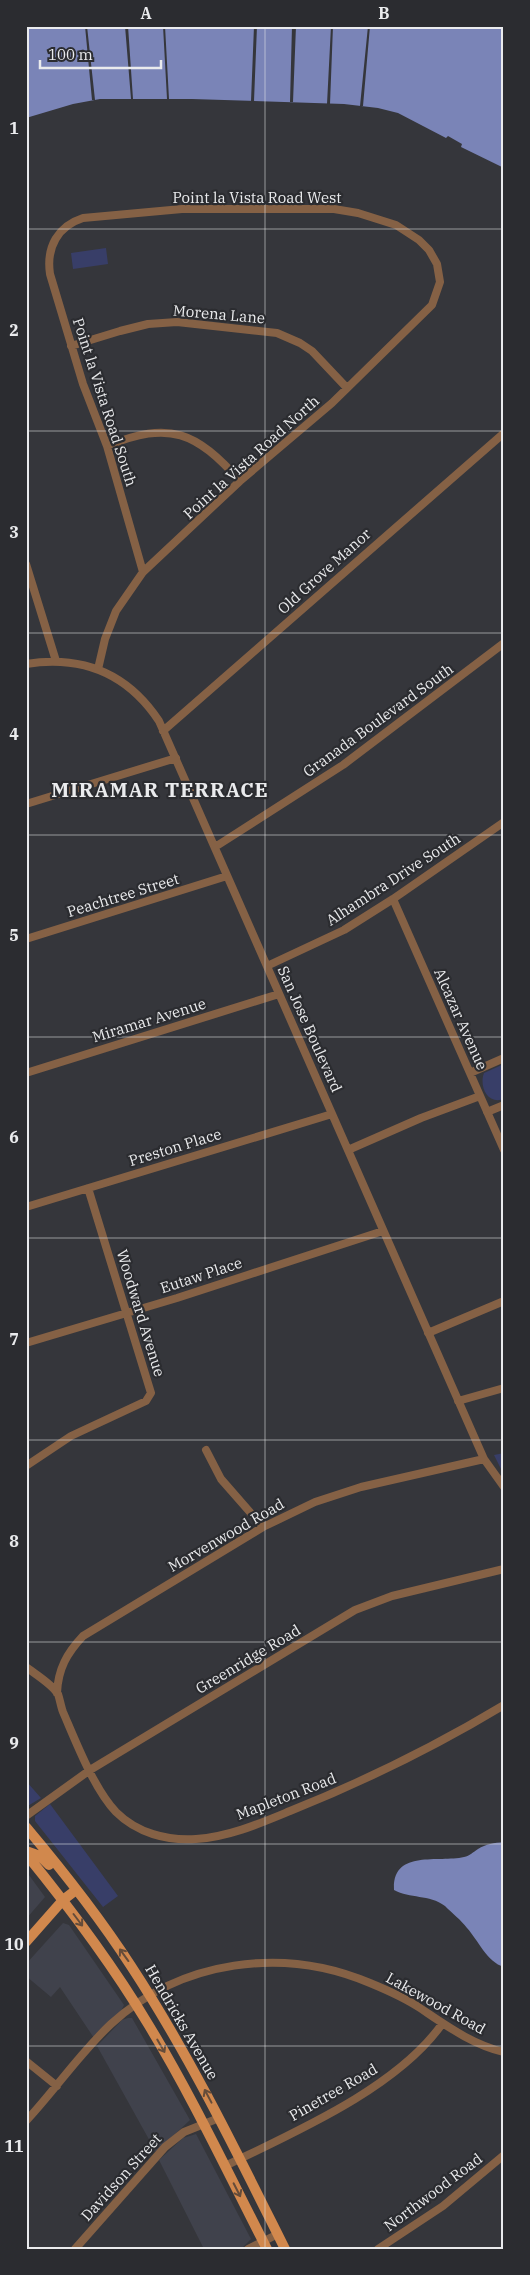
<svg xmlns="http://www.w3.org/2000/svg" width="530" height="2275" viewBox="0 0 530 2275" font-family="'IBM Plex Serif',serif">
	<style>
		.built { fill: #40424c }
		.green { fill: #383e68 }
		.water { fill: #7a84b7 }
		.pier { fill: #35363b }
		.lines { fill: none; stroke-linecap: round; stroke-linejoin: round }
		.minor { stroke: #856145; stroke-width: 8 }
		.major { stroke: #d1884d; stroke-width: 10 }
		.oneway { stroke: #654c3a }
		.grid { fill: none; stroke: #eaebed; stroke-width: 1; stroke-opacity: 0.55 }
		.labels { text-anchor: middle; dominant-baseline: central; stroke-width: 4.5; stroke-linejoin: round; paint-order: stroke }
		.street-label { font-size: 15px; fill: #eaebed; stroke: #2b2c30 }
		.district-label { font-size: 20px; font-weight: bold; letter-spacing: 1px; fill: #eaebed; stroke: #2b2c30 }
		.neatline { fill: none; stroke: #eaebed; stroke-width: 2 }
		.grid-label { font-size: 16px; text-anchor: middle; font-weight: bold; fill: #eaebed }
	</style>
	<rect width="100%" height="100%" fill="#35363b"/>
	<path class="built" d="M26,1871L45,1897L26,1919Z
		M63,1923L69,1925L124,2005L119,2015L94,2038L60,1987L51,1997L26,1976V1964Z
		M128,2018H132L190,2120L156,2152L97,2046L122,2020Z
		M196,2134L251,2239L241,2249H204L159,2160L183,2138Z"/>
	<path class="green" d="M106,248L108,264L73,269L71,253Z
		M504,1064V1099C487,1105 479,1086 484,1073Z
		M504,1453V1475L494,1455Z
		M26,1781L41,1798L26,1807Z
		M50,1804L118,1896L103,1907L35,1821V1816Z"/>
	<path class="water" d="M26,26H504V168L461,147L462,144L448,136L446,138L398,113L378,108L344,104L192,99H100L73,104L26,118Z
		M504,1842V1967C487,1962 478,1940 467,1928C461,1920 452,1913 445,1906C429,1894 410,1899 394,1890C392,1849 438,1863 464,1857C470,1856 473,1852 478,1849C486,1844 494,1843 504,1842Z"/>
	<path class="pier" d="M85,26H87L95,100H92Z
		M125,26H128L133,99H131Z
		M163,26H165L169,99H167Z
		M254,26H257L254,101H251Z
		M292,26H296L293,102H290Z
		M331,26H333L330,104H327Z
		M368,26H370L363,106H360Z"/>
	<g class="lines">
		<path class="minor" d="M71,346L120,331L148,324L177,322L277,333L300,343L312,351L347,388
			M107,446C170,420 196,432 240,481
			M26,564L56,661
			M26,664C83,655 127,673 159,721L484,1459L504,1487
			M98,669L105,639L116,611L143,572L240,481L332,403L432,305L440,282L437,264L429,250L419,240L396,225L358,213L334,209H182L83,218C58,226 46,247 50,274L83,384L107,446L143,572
			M163,731L504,433
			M26,804L176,758
			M215,847L343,765L504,643
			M393,899L504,1150
			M26,939L227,876
			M267,966L344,930L393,899L504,822
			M26,1073L279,994
			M470,1073L504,1058
			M487,1112L504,1105
			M348,1150L421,1118L480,1096
			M26,1207L332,1114
			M428,1333L504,1301
			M26,1343L177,1298L383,1231
			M458,1401L504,1388
			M206,1450L221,1479L263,1527
			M26,1466L71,1436L146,1401L151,1393L88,1188
			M26,1667C35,1674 52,1684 58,1694C60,1700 61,1707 63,1712C76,1742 94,1789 116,1812C137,1833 167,1841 196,1839C229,1837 261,1823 290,1811C365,1781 436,1746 504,1705
			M57,1693C58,1669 67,1653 83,1636L263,1527L315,1502L361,1487L484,1459
			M26,1816L90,1770L355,1610L392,1596L504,1569
			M26,2061L57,2086
			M26,2121C55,2090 80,2053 111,2024C181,1960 283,1946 370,1983C387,1990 405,1998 420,2008C447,2026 473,2045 504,2052
			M225,2166C295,2132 397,2088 442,2024
			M75,2249L165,2147L184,2132L219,2118
			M248,2249L278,2234
			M378,2249L443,2206L504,2155"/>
		<path class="major" d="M26,1827C63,1871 100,1918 131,1966C190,2056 237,2153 285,2249
			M26,1851L40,1856L49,1865
			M26,1854C70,1908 112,1964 148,2024C192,2096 228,2173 267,2249
			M26,1942L63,1900L76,1890"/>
	</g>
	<defs><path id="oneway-shaft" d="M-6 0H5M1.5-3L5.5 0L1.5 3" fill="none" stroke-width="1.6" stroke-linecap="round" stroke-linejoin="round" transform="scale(1.25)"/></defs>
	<g class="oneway">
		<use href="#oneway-shaft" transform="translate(78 1920) rotate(53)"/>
		<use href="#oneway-shaft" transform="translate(124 1955) rotate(-126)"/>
		<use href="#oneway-shaft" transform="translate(161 2046) rotate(60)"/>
		<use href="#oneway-shaft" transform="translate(208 2096) rotate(-118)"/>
		<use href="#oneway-shaft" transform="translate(237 2190) rotate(63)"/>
	</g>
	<path class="grid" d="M265,26V2249M26,229H504M26,431H504M26,633H504M26,835H504M26,1037H504M26,1238H504M26,1440H504M26,1642H504M26,1844H504M26,2046H504"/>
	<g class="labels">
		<g class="street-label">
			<text x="257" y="197">Point la Vista Road West</text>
			<text transform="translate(219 314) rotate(5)">Morena Lane</text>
			<text transform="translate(105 402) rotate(72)">Point la Vista Road South</text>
			<text transform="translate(251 457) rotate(-42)">Point la Vista Road North</text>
			<text transform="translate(324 571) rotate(-42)">Old Grove Manor</text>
			<text transform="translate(378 720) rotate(-36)">Granada Boulevard South</text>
			<text transform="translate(393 879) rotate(-33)">Alhambra Drive South</text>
			<text transform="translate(123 895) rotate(-17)">Peachtree Street</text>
			<text transform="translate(461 1019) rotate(66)">Alcazar Avenue</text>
			<text transform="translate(149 1020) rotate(-17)">Miramar Avenue</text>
			<text transform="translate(310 1029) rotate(66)">San Jose Boulevard</text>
			<text transform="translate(175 1147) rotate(-17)">Preston Place</text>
			<text transform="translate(201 1275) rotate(-18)">Eutaw Place</text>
			<text transform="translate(141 1313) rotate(73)">Woodward Avenue</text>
			<text transform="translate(226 1535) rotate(-30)">Morvenwood Road</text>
			<text transform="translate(248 1659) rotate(-31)">Greenridge Road</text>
			<text transform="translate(286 1796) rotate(-21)">Mapleton Road</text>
			<text transform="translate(436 2003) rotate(29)">Lakewood Road</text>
			<text transform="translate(182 2022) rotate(60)">Hendricks Avenue</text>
			<text transform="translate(333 2092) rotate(-30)">Pinetree Road</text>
			<text transform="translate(121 2177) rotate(-48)">Davidson Street</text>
			<text transform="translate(433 2192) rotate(-37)">Northwood Road</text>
		</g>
		<g class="district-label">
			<text x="160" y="789">MIRAMAR TERRACE</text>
		</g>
	</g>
	<rect width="530" height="2275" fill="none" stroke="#2b2c30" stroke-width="55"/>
	<path d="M40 60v8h121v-8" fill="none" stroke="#eaebed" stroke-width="2.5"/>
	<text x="48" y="60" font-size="15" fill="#eaebed" stroke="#2b2c30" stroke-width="4" paint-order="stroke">100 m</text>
	<rect x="28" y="28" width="474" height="2220" class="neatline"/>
	<g class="grid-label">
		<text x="146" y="19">A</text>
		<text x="384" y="19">B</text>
		<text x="14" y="134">1</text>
		<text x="14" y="336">2</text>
		<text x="14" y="538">3</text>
		<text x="14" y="740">4</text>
		<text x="14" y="941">5</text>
		<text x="14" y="1143">6</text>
		<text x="14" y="1345">7</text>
		<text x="14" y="1547">8</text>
		<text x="14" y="1749">9</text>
		<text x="14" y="1950">10</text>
		<text x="14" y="2152">11</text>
	</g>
</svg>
